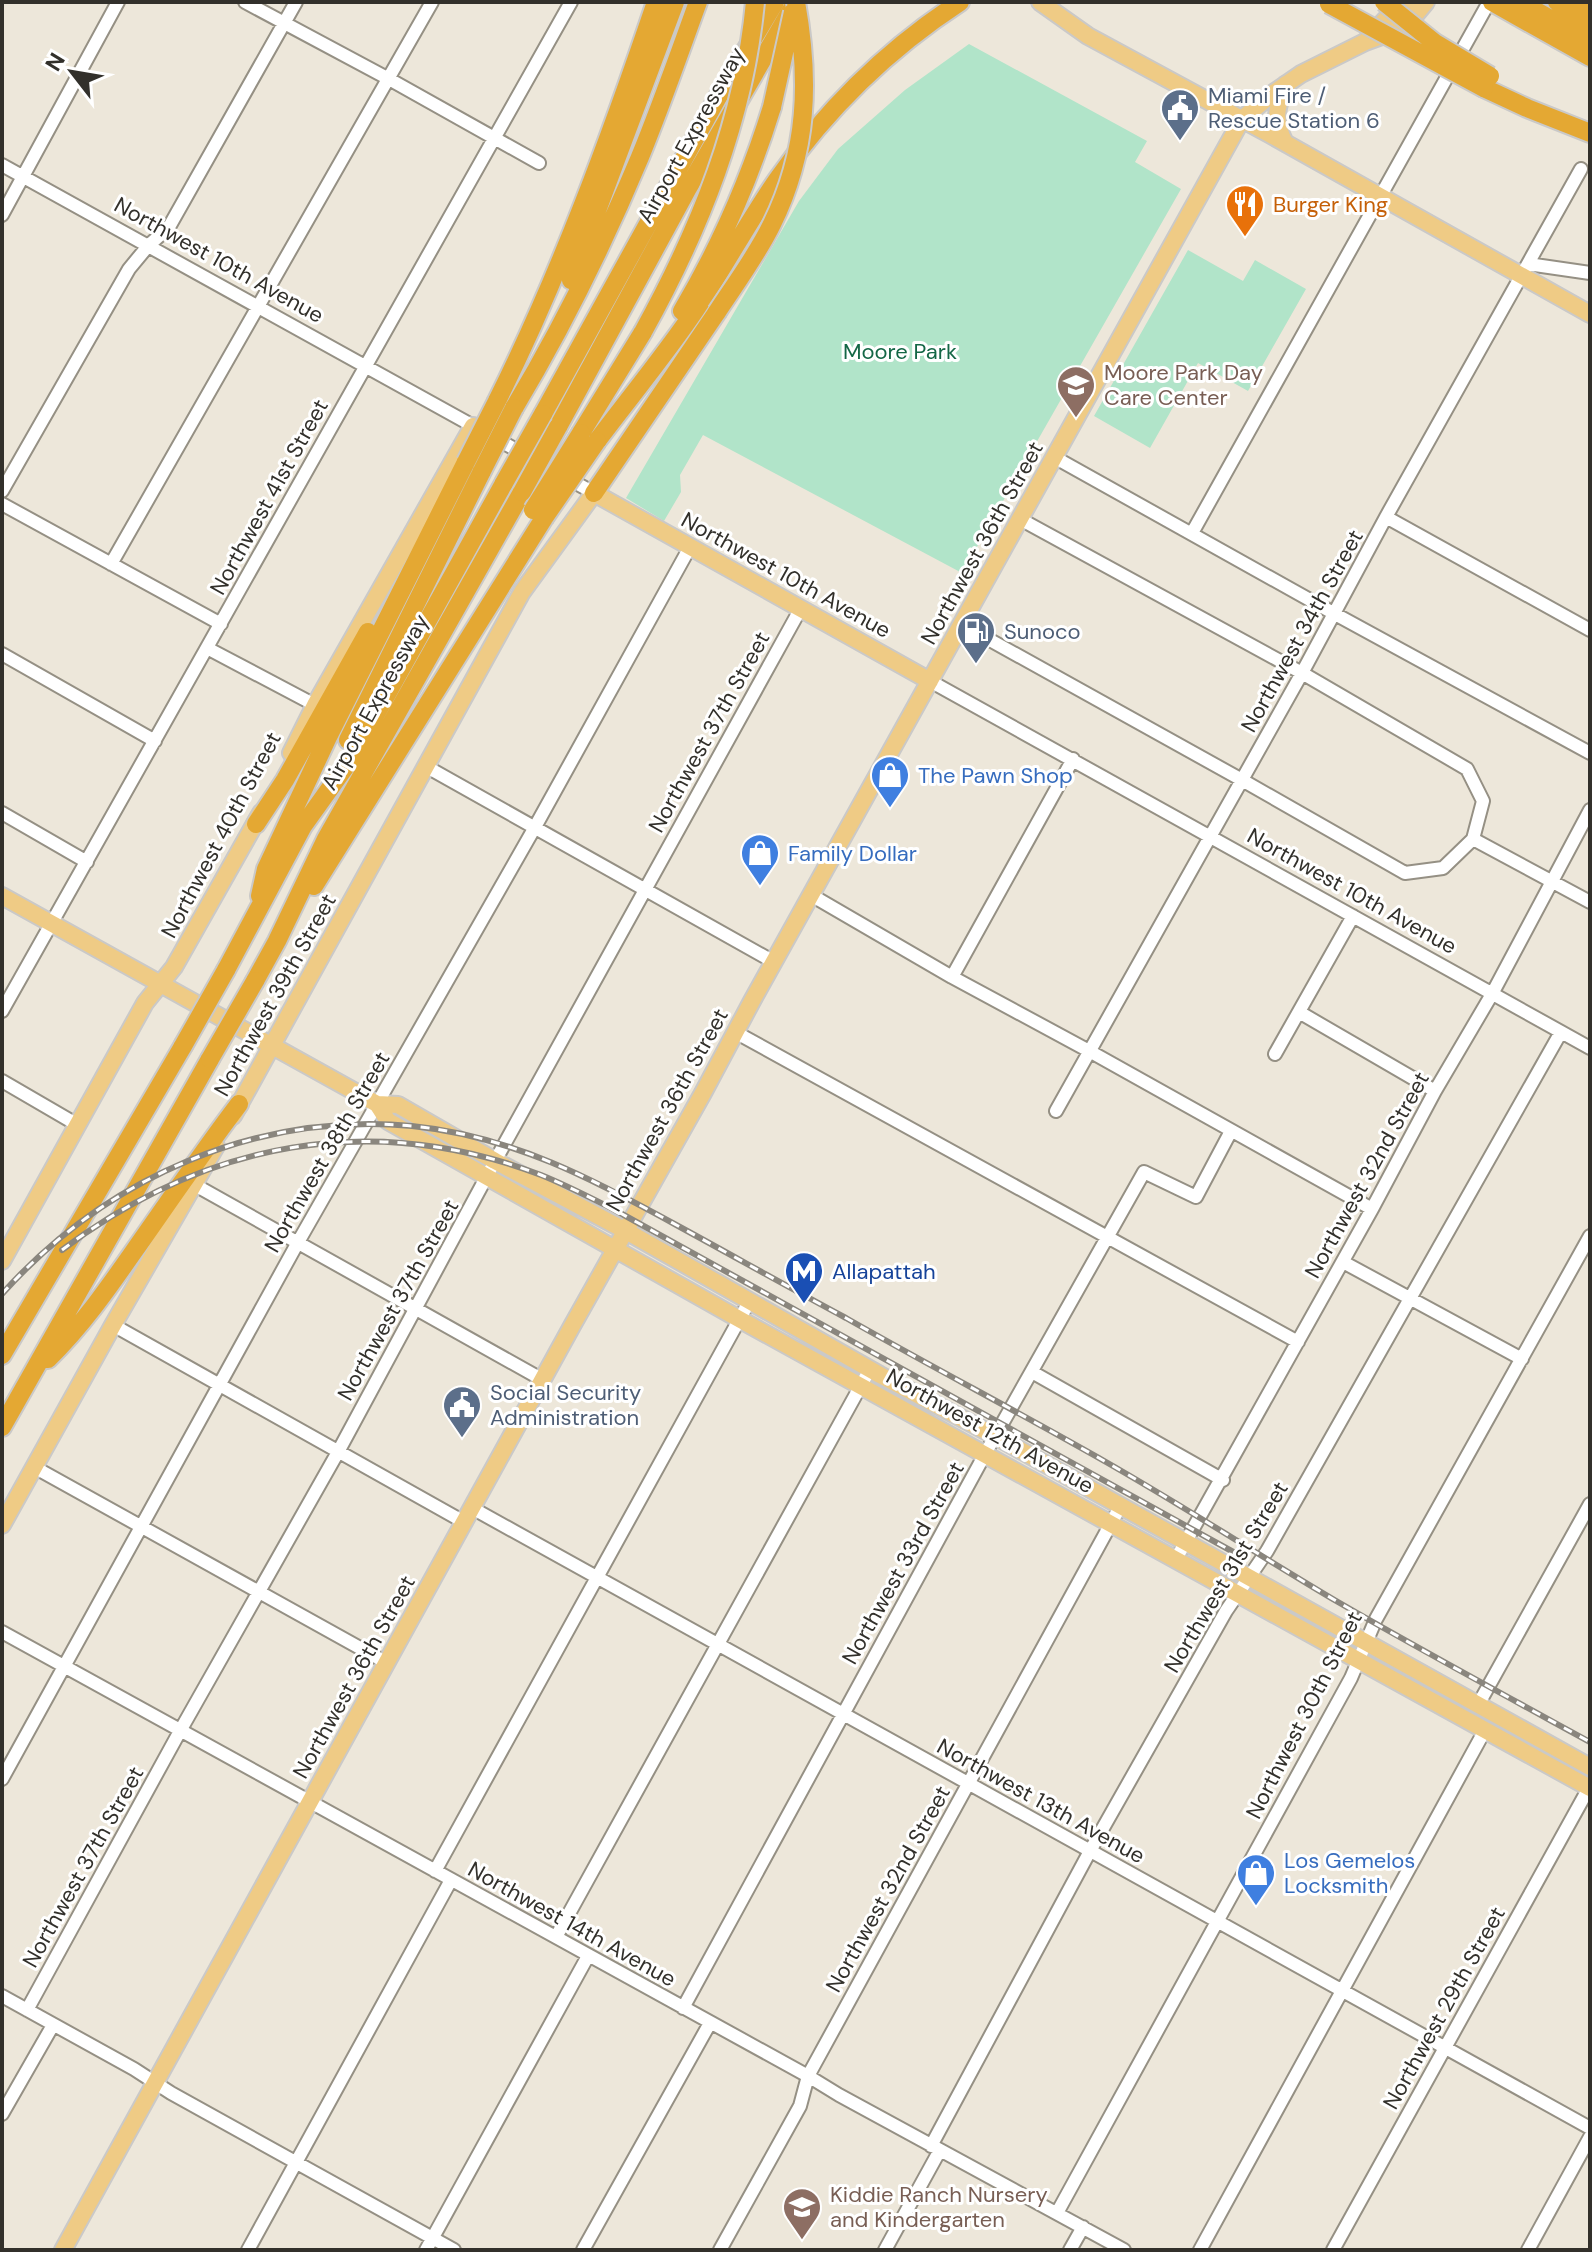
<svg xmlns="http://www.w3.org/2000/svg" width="1592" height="2252" viewBox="0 0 1592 2252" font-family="'DM Sans',sans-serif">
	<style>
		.green { fill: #b1e4c9 }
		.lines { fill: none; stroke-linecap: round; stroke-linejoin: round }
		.minor-casing { stroke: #959084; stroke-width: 16 }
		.major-casing { stroke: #cac9c8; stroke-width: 20 }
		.highway-casing { stroke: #cac9c8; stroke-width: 22 }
		.minor { stroke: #fff; stroke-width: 12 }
		.major { stroke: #efcb85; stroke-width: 16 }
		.highway { stroke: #e4a833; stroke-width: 18 }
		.rail-casing { stroke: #8a867e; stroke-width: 6 }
		.rail { stroke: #fff; stroke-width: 3; stroke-dasharray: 9; stroke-linecap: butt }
		.highway-bridge-casing { stroke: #cac9c8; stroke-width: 22; stroke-linecap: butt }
		.highway-bridge { stroke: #e4a833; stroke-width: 18 }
		.labels { text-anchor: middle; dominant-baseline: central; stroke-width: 6; stroke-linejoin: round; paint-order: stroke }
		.service-label { font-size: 22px; fill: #4e5e75; stroke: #fff; text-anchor: start }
		.street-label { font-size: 22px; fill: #32302b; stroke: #fff }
		.food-label { font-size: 22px; fill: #c56008; stroke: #fff; text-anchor: start }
		.park-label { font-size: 22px; fill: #146746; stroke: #fff }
		.education-label { font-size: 22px; fill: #785e54; stroke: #fff; text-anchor: start }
		.shop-label { font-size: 22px; fill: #366cbe; stroke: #fff; text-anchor: start }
		.transit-label { font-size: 22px; fill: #164399; stroke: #fff; text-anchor: start }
	</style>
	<rect width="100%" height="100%" fill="#ede7da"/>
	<path class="green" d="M969,44L1147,141L1135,162L1181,189L962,573L703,435L680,475L681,492L664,521L626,498L799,201L838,149L905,90Z
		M1188,250L1243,281L1255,260L1306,289L1248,391L1198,363L1150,448L1094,416Z"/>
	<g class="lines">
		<defs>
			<path id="minor" d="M245,2L389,79L539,163
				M2,165L594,493
				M2,215L118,2
				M1528,264L1590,273
				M1054,457L1335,614L1590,753
				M2,491L129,269L148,246L169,227L296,2
				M2,504L221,624
				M1386,517L1590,630
				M1020,519L1302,673L1467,769L1483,801L1473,839
				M1192,533L1489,2
				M111,564L432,2
				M963,625L1242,780L1405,873L1443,868L1473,839
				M207,648L315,705
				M2,654L155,741
				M930,681L1590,1048
				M427,767L774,962
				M2,813L87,862
				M1473,839L1590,902
				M811,895L952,977L1091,1052L1372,1209
				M952,977L1073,759
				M2,1011L571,2
				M1299,1012L1435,1091
				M735,1032L1298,1342
				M1275,1054L1353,916
				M2,1081L76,1124
				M1056,1111L1302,673L1386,517L1581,169
				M195,1185L543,1380
				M1343,1262L1522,1359
				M113,1325L464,1522
				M1032,1372L1223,1480
				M34,1467L387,1663
				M472,1508L1590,2128
				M1176,1559L1372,1209L1435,1091L1492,994L1590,810
				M2,1632L808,2076L839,2095L1124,2250
				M1478,1705L1590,1504
				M2,1779L297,1244L535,827L690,547
				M435,1871L749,1302
				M556,1937L870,1369
				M2,1996L134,2069L171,2093L454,2250
				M683,2008L985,1454L1144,1172L1196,1197L1231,1131
				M27,2010L180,1731L338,1452L495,1161L801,608
				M2,2114L53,2025
				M931,2146L1090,1851L1226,1611L1267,1551L1561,1032
				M1057,2213L1351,1678L1376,1619L1590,1236
				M248,2250L451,1880
				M426,2250L588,1956
				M583,2250L710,2023
				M720,2250L800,2106L808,2076L1120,1507
				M885,2250L940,2150
				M1070,2250L1083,2227
				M1200,2250L1485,1730
				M1333,2250L1590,1786
				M1528,2250L1590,2137"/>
			<path id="major" d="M1040,2L1088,36L1271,135L1590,314
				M1368,38L1385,20L1406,2
				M1285,143C1273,119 1276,108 1286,84
				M291,753L315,705L473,426
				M2,896L377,1104L398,1105L495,1161L626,1231L880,1375L995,1436L1590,1767
				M377,1104L388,1121L739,1319L1590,1788
				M233,1116L522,592L594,493L930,681
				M2,1261L145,1003L174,967L261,813
				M2,1525L113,1325L216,1146
				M63,2250L572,1326L703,1093L752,1001L1242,119L1272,94L1301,74L1365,42L1395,31L1416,14L1426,2"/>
			<path id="highway" d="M1492,2L1590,57
				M1520,2L1590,41
				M1557,2L1590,21
				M1584,2L1590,5
				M1484,88L1527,108L1590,133
				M571,280L675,2
				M682,311C720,247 750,178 772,107
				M497,401C561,272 610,138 656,2
				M514,408C562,328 604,243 640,157C661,106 679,54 698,2
				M543,414L718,97L775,2
				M558,427L688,188L793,7
				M581,433L643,332
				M597,441C630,397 665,355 696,309C724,267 748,222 777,180C826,110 888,49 960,2
				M594,493L717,312
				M348,740L482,471
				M256,824L285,780L368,632
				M314,886L544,518
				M260,896L266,869L328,737L466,462
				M226,970L303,826L351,759L504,483
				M255,981L277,941L326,839L522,492
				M2,1355L183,1046
				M48,1359C83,1325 111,1284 139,1244C172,1197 204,1150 239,1104
				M2,1427L210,1059"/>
		</defs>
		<use href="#minor" class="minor-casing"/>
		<use href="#major" class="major-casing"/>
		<use href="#highway" class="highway-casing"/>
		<use href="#minor" class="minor"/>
		<use href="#major" class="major"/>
		<use href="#highway" class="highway"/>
		<defs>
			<path id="rail" d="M62,1250C206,1142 371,1110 541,1175C566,1185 589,1197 613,1209L1237,1554
				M2,1294C106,1178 255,1112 412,1126C512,1136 593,1179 680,1227C735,1257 790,1288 846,1318C932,1367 1020,1413 1106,1462C1185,1507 1260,1556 1338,1602C1421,1650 1506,1696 1590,1742"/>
		</defs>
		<use href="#rail" class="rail-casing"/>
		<use href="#rail" class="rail"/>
		<defs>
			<path id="highway-bridge" d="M1384,2L1435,43L1490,76
				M1329,4L1484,88
				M772,107L793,12
				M717,312C736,283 757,255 772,224C808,151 810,80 796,2
				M643,332C700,229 744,120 755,2
				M466,462L497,401
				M482,471L514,408
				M504,483L543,414
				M522,492L558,427
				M533,510L581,433
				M544,518L597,441
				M183,1046L226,970
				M210,1059L255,981"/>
		</defs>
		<use href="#highway-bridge" class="highway-bridge-casing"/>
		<use href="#highway-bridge" class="highway-bridge"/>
	</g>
	<defs>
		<symbol id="civic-pin" viewBox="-11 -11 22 30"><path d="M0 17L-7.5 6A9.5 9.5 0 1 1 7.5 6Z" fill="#5c6f8a" stroke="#fff"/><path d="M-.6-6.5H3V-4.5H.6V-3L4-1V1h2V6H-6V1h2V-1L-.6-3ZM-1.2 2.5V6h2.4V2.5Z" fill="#fff"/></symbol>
		<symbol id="restaurant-pin" viewBox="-11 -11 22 30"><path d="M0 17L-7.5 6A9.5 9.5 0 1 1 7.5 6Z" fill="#e8710a" stroke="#fff"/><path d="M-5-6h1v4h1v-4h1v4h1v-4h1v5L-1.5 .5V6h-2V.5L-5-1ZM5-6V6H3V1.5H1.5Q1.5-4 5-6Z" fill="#fff"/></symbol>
		<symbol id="school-pin" viewBox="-11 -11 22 30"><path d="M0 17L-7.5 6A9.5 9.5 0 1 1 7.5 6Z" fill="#8d6e63" stroke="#fff"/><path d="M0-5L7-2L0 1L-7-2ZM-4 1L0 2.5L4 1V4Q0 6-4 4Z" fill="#fff"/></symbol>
		<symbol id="fuel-pin" viewBox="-11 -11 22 30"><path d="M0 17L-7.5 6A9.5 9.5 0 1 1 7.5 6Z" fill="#5c6f8a" stroke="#fff"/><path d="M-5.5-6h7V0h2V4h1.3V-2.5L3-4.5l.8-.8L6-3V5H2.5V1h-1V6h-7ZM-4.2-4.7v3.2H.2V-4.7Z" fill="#fff"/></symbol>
		<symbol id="shop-pin" viewBox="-11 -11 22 30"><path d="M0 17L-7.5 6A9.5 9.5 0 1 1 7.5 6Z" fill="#3f7fe0" stroke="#fff"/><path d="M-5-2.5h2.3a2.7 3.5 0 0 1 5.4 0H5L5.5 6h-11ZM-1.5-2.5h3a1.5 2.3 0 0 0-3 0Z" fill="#fff"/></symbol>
		<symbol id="metro-pin" viewBox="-11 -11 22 30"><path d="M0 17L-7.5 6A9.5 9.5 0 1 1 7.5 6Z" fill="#1a4fb4" stroke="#fff"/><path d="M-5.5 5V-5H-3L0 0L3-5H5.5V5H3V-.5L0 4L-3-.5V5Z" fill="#fff"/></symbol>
	</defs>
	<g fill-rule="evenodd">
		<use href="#civic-pin" x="1158" y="86" width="44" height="60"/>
		<use href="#restaurant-pin" x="1223" y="182" width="44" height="60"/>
		<use href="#school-pin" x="1054" y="363" width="44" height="60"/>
		<use href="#fuel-pin" x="954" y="609" width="44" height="60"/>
		<use href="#shop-pin" x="868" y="753" width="44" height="60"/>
		<use href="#shop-pin" x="738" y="831" width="44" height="60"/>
		<use href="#metro-pin" x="782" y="1249" width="44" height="60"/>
		<use href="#civic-pin" x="440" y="1383" width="44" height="60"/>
		<use href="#shop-pin" x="1234" y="1851" width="44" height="60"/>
		<use href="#school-pin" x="780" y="2185" width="44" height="60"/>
	</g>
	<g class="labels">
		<g class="service-label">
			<text x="1208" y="95">Miami Fire /<tspan x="1208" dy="25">Rescue Station 6</tspan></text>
			<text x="1004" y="631">Sunoco</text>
			<text x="490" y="1392">Social Security<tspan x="490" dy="25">Administration</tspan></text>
		</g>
		<g class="street-label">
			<text transform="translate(691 135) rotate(-61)">Airport Expressway</text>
			<text transform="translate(219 260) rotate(29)">Northwest 10th Avenue</text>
			<text transform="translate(269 497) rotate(-61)">Northwest 41st Street</text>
			<text transform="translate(982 543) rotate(-61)">Northwest 36th Street</text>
			<text transform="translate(786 575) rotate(29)">Northwest 10th Avenue</text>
			<text transform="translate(1302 631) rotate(-61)">Northwest 34th Street</text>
			<text transform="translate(375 702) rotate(-61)">Airport Expressway</text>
			<text transform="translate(709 732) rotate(-61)">Northwest 37th Street</text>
			<text transform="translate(221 835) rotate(-62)">Northwest 40th Street</text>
			<text transform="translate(1352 891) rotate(29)">Northwest 10th Avenue</text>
			<text transform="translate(275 995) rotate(-61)">Northwest 39th Street</text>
			<text transform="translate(667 1110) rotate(-61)">Northwest 36th Street</text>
			<text transform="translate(327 1152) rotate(-60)">Northwest 38th Street</text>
			<text transform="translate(1367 1175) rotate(-61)">Northwest 32nd Street</text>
			<text transform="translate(398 1300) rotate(-61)">Northwest 37th Street</text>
			<text transform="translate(990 1431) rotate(29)">Northwest 12th Avenue</text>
			<text transform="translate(903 1563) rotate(-61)">Northwest 33rd Street</text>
			<text transform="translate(1226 1577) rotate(-59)">Northwest 31st Street</text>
			<text transform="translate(354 1677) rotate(-61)">Northwest 36th Street</text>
			<text transform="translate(1304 1715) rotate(-63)">Northwest 30th Street</text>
			<text transform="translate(1041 1801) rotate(29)">Northwest 13th Avenue</text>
			<text transform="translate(83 1867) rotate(-61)">Northwest 37th Street</text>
			<text transform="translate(888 1889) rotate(-61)">Northwest 32nd Street</text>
			<text transform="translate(572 1924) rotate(29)">Northwest 14th Avenue</text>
			<text transform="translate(1444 2008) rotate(-61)">Northwest 29th Street</text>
		</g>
		<g class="food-label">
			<text x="1273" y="204">Burger King</text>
		</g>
		<g class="park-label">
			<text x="900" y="351">Moore Park</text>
		</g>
		<g class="education-label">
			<text x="1104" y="372">Moore Park Day<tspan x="1104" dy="25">Care Center</tspan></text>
			<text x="830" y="2194">Kiddie Ranch Nursery<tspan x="830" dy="25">and Kindergarten</tspan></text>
		</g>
		<g class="shop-label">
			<text x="918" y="775">The Pawn Shop</text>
			<text x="788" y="853">Family Dollar</text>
			<text x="1284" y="1860">Los Gemelos<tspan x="1284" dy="25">Locksmith</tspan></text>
		</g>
		<g class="transit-label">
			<text x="832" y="1271">Allapattah</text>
		</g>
	</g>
	<rect width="1592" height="2252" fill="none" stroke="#32302b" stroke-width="8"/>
	<g transform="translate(72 72) rotate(301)" stroke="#ffffff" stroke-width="6" paint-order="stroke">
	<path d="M0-6L14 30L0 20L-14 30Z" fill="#32302b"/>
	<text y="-12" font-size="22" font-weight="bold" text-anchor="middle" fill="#32302b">N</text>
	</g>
</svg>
